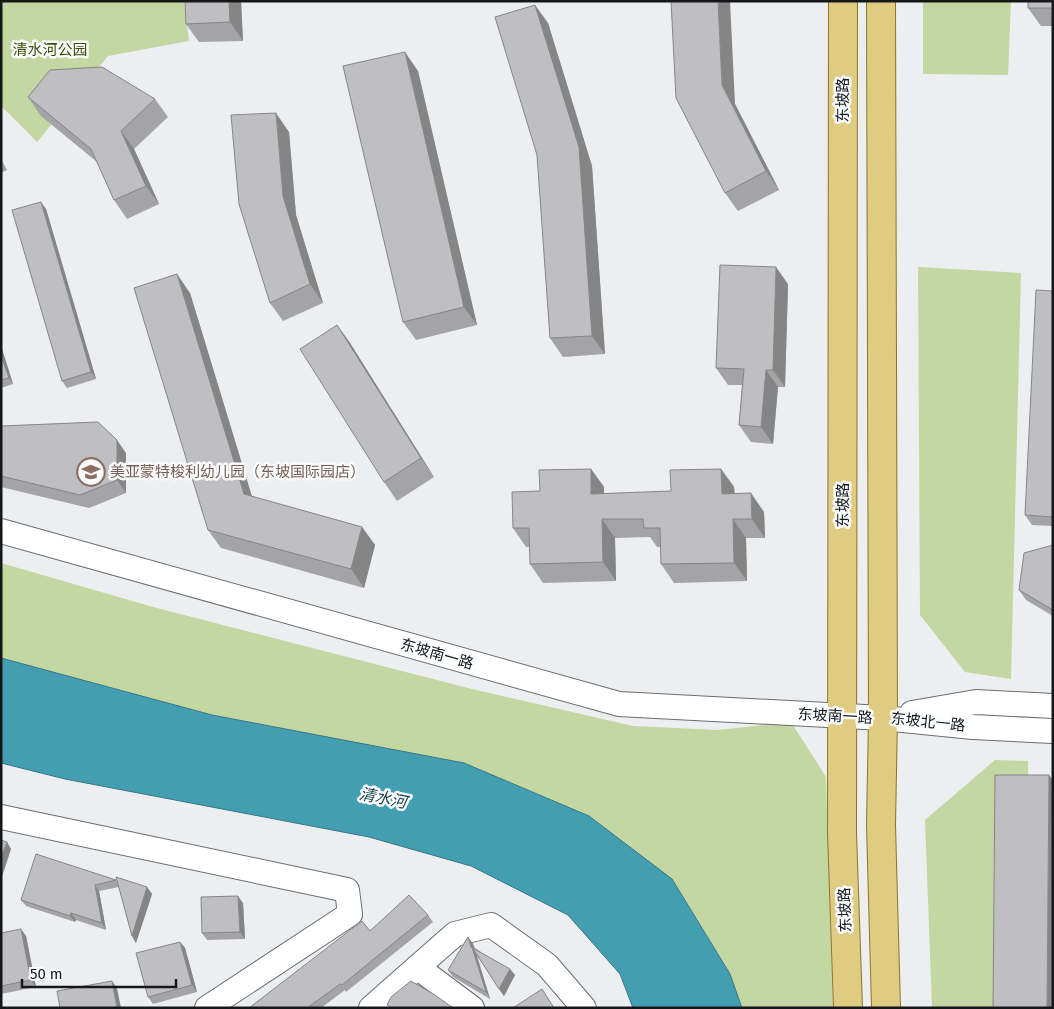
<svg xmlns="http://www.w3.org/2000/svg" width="1054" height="1009" viewBox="0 0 1054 1009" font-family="'Fira Sans','Noto Sans SC',sans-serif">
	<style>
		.green { fill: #c3d7a2 }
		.water { fill: #449eb2; stroke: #367684 }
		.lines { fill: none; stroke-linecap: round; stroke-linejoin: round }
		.minor-casing { stroke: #6b6d6f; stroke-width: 26 }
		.major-casing { stroke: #8b7626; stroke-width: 30 }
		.minor { stroke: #fff; stroke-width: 24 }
		.major { stroke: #dfcb82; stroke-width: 28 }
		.wall { fill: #a4a3a5 }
		.shaded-wall { fill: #868586 }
		.building { fill: #bfbec0; stroke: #868586 }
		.labels { text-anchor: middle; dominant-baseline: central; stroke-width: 5; stroke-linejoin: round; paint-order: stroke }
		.park-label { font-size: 15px; fill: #3c4f07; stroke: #f9fbfd }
		.street-label { font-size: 15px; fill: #161718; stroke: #f9fbfd }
		.education-label { font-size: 15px; fill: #785e54; stroke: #f9fbfd; text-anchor: start }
		.water-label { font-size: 16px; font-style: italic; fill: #163f48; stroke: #f9fbfd }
	</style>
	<rect width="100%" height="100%" fill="#eceef0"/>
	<path class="green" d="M1,1H184L189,41L108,56L37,142L1,106Z
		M923,1H1011L1008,75L923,74Z
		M918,267L1021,273L1011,679L965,672L920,615Z
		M1,563L153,607L472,689L633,726L718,730L791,722L826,777L833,1008H742L730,974L672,879L589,816L464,763L212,715L1,658Z
		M995,760L1028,761L1032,1008H932L925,820Z"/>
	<path class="water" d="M1,658L212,715L464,763L589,816L672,879L730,974L742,1008H633L620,974L568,915L471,866L369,837L65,779L1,763Z"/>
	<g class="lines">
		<defs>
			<path id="minor" d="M1,531L619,704L883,718L973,727L1053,731
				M912,713L976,702L1053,706
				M1,817L347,890L350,914L207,1008
				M417,967L472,1008
				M371,1008L455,934L491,925L547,965L584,1008"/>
			<path id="major" d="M843,1L842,833L848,1008
				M881,1L883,718L881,825L886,1008"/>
		</defs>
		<use href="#minor" class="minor-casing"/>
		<use href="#major" class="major-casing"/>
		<use href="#minor" class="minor"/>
		<use href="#major" class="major"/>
	</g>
	<path class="wall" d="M241,1L243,41L199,42L186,24Z
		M1053,1V26H1041L1028,8Z
		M548,23L592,166L605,354L563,357L550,338Z
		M418,71L477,325L416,340L403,322Z
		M28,97L155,99L168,117L134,149L159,204L127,219L114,200L97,162L41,116Z
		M735,104L779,190L738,211L725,193Z
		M289,132L296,215L323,303L283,321L270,303Z
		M1,159L7,170L1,173Z
		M46,209L96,379L67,388L62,381Z
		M788,284L785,387H778L773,444L751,442L739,425L742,385H728L716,368Z
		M1053,291V526L1032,525L1025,515Z
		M190,293L252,497L362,527L375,545L364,588L221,548L208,530Z
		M337,325L350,343L434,477L397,501L384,482Z
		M1,346L13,384L1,388Z
		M1,426L126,453V493L89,508L1,487Z
		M591,469L604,487V494L671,491L721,469L734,487L735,494L764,512L765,538H746L747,581L674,583L661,564L660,547H657L650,537L615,538L616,581L543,583L530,564V547H526L513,528L540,491Z
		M1053,545V616L1026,600L1019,590Z
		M116,880L117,882L147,887L152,894L136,943L132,936L119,887L99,891L106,930L76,920L75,922L26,906L21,900Z
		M243,903L245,939L207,940L202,933Z
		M428,915L433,922L346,992L345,990L321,1008H249L370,931Z
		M1,933L26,936L36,987L1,994Z
		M468,937L473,944L475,948L515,975L504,996L477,955L490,999L453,977L448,970Z
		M180,942L185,948L197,992L153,1004L148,997Z"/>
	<path class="shaded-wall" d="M229,1H241L243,41L230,22Z
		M718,1H730L735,104L779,190L766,171L722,85Z
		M535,5L548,23L592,166L605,354L592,336Z
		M405,52L418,71L477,325L464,307Z
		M276,113L289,132L296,215L323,303L310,284L283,196Z
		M121,131L134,149L159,204L146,186Z
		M41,202L46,209L96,379L91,372Z
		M776,267L788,284L785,387L773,370Z
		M177,274L190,293L257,513L244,494Z
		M337,325L350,343L434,477L421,458Z
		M1,346L13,384L9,378L1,355Z
		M766,370L778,387L773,444L761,427Z
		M117,440L126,453V493L117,480Z
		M591,469L604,487V513L591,494Z
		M721,469L734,487L735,513L722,494Z
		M751,493L764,512L765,538L752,519Z
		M602,519L615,538L616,581L603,562Z
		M733,519L746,538L747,581L734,563Z
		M362,527L375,545L364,588L351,569Z
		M1049,775L1053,780V1008H1047Z
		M7,842L11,849L1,880V858Z
		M95,885L99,891L106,930L102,923Z
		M147,887L152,894L136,943L132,936Z
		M238,896L243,903L245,939L240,932Z
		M71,913L76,920L75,922L70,916Z
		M21,929L26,936L36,987L31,980Z
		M468,937L473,944L476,953L471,947Z
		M180,942L185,948L197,992L192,985Z
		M472,947L476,954L490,999L486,992Z
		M510,969L515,975L504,996L499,989Z
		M112,981L117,988L121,1008H117Z"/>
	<path class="building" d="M185,1H229L230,22L186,24Z
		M671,1H718L722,85L766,171L725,193L676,98Z
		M1028,1H1053V8H1028Z
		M535,5L579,147L592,336L550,338L537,155L495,17Z
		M405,52L464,307L403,322L343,66Z
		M102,67L155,99L121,131L146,186L114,200L91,149L28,97L50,70Z
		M276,113L283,196L310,284L270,303L239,204L231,115Z
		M41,202L91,372L62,381L12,210Z
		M720,265L776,267L773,370H766L761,427L739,425L744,369L716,368Z
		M177,274L244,494L362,527L351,569L208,530L134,288Z
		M1036,290L1053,291V517L1025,515Z
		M337,325L421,458L384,482L300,349Z
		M1,355L9,378L1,380Z
		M98,422L117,440V480L80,495L1,476V426Z
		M591,469V494L671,491L670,470L721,469L722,494L751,493L752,519H733L734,563L661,564L660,528H644L643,519H602L603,562L530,564L529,528H513L512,492L540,491L539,470Z
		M1053,545V610L1019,590L1024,553Z
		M995,775H1049L1047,1008H993Z
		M1,840L7,842L1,858Z
		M36,854L116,880L95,885L102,923L71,913L70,916L21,900Z
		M116,877L147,887L132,936Z
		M409,895L428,915L342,985L340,984L307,1008H249L362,921L370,931Z
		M238,896L240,932L202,933L201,897Z
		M21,929L31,980L1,986V933Z
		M468,937L471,947L510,969L499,989L472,947L486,992L448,970Z
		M180,942L192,985L148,997L136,953Z
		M112,981L117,1008H60L57,991Z
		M411,981L435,995L453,1008H392L387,1005L391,997Z
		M542,989L554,1008H513Z"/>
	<defs>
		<symbol id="school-ring" viewBox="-11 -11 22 22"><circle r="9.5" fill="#f9fbfd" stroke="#8d6e63" stroke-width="1.5"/><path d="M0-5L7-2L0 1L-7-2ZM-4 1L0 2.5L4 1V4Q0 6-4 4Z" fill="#8d6e63"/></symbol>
	</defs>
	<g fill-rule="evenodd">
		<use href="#school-ring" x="75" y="456" width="32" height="32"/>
	</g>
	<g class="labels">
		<g class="park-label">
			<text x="50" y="50">清水河公园</text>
		</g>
		<g class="street-label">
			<text transform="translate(843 100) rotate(-90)">东坡路</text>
			<text transform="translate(843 505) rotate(-90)">东坡路</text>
			<text transform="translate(437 654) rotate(16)">东坡南一路</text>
			<text transform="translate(835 716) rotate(3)">东坡南一路</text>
			<text transform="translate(928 722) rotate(6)">东坡北一路</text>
			<text transform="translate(845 910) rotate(-92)">东坡路</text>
		</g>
		<g class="education-label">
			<text x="110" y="472">美亚蒙特梭利幼儿园（东坡国际园店）</text>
		</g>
		<g class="water-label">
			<text transform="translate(383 798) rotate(11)">清水河</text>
		</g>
	</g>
	<rect width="1054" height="1009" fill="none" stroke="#161718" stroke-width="5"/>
	<path d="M22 979v8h154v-8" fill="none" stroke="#161718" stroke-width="2.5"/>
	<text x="30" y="979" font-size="15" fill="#161718" stroke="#f9fbfd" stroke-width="4" paint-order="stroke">50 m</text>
</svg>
